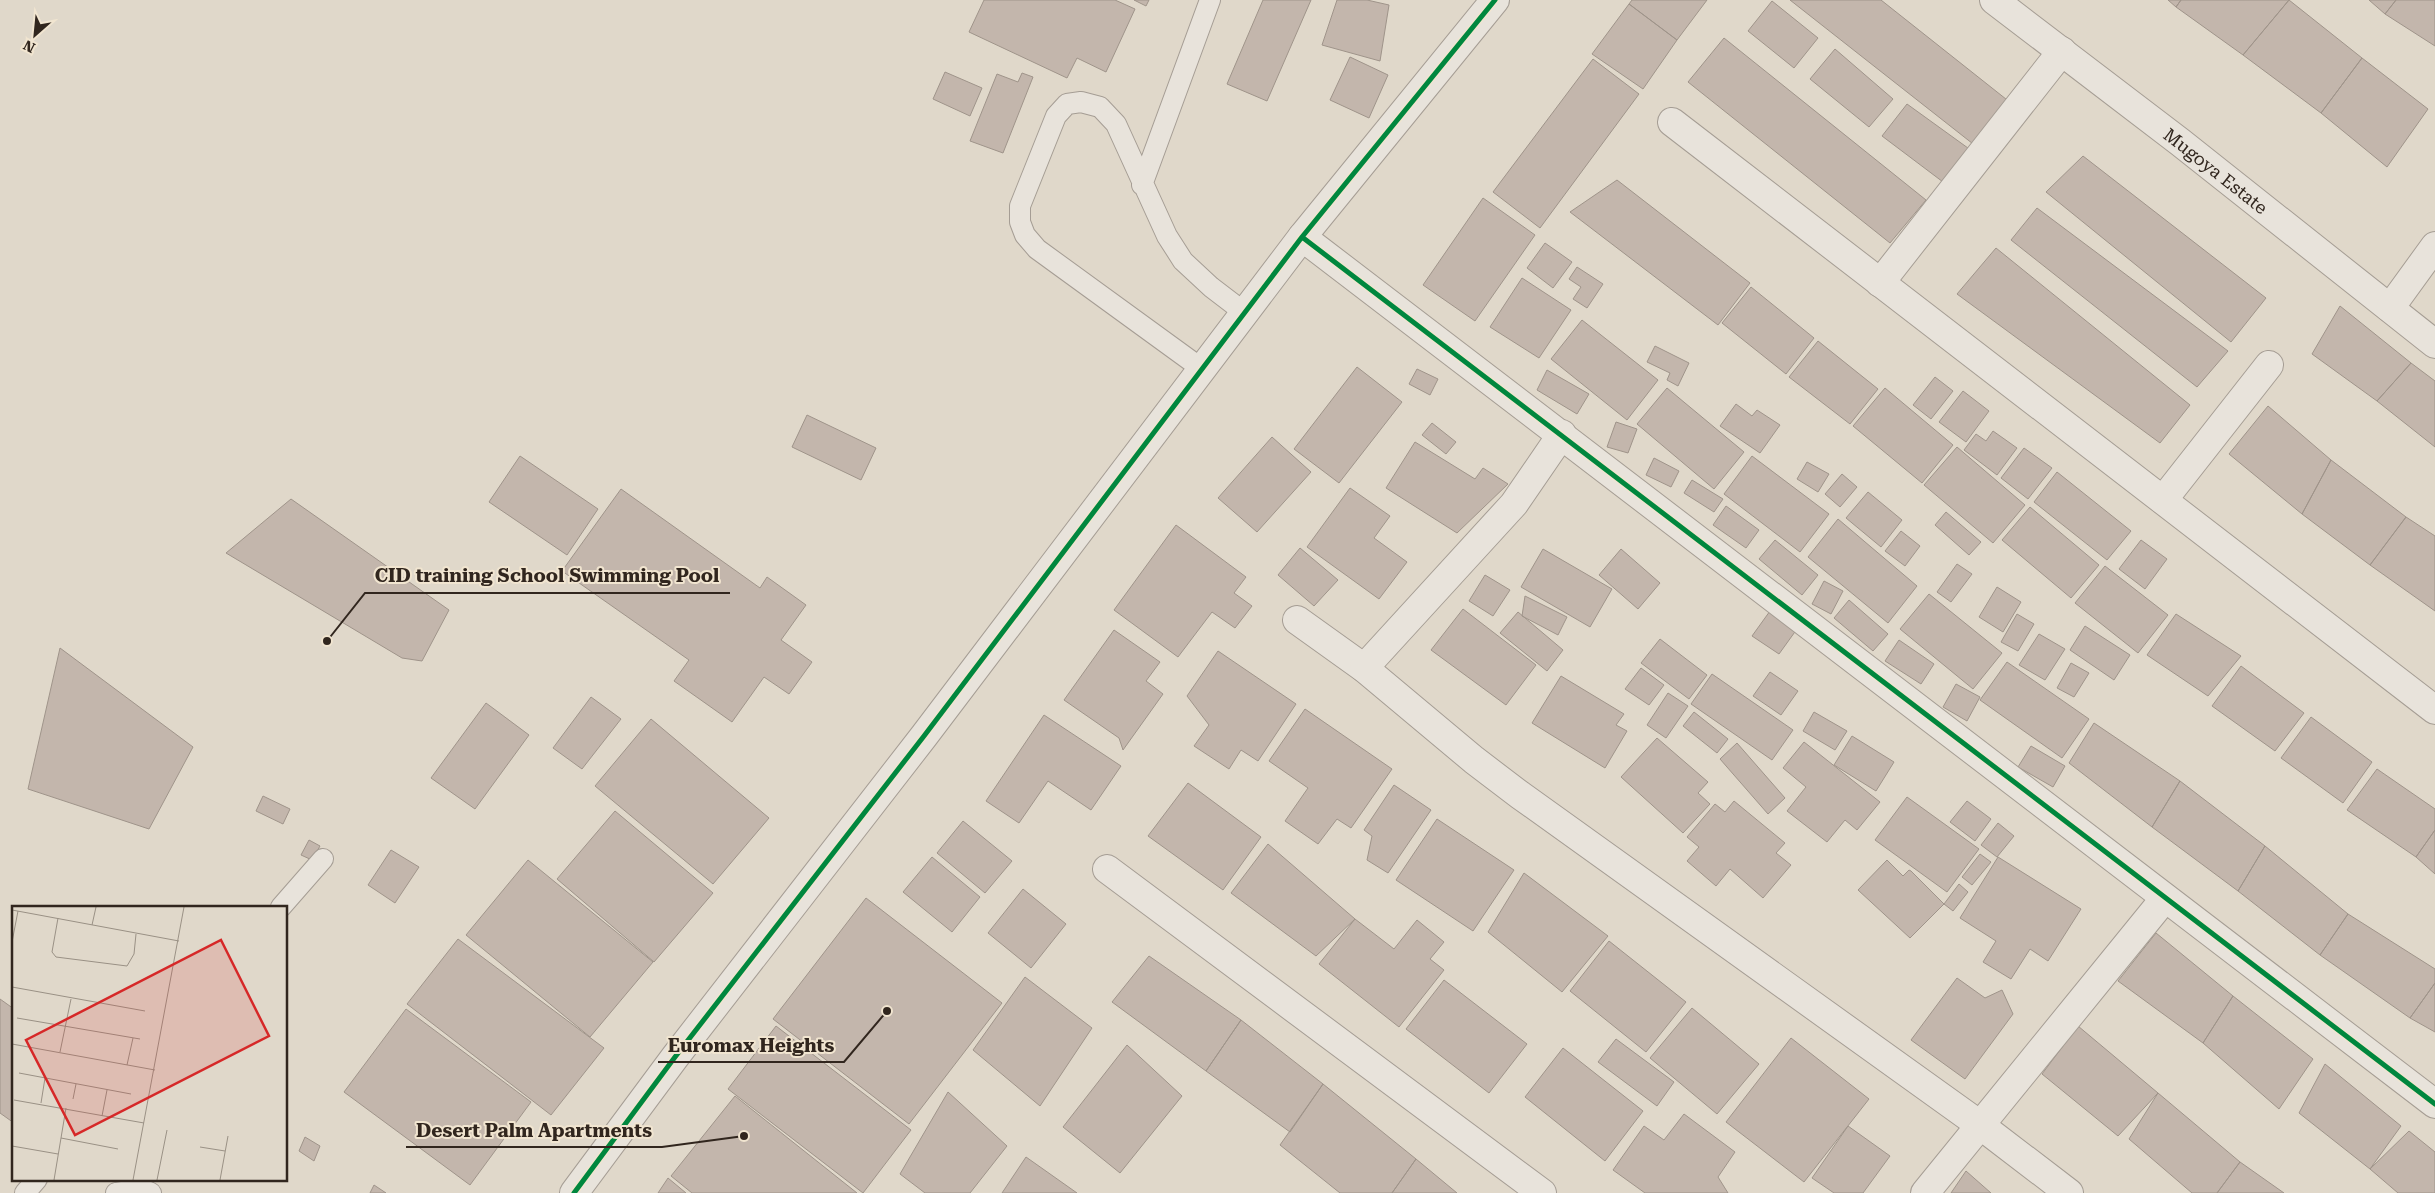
<svg xmlns="http://www.w3.org/2000/svg" width="2435" height="1193" viewBox="0 0 2435 1193" font-family="'Roboto Serif',serif">
	<style>
		.building { fill: #c3b6ac; stroke: #9f948a }
		.lines { fill: none; stroke-linecap: round; stroke-linejoin: round }
		.service-casing { stroke: #a59d94; stroke-width: 22 }
		.minor-casing { stroke: #a59d94; stroke-width: 30 }
		.service { stroke: #e8e3db; stroke-width: 20 }
		.minor { stroke: #e8e3db; stroke-width: 28 }
		.cycleway-casing { stroke: #f1e5d0; stroke-width: 8 }
		.cycleway { stroke: #00873e; stroke-width: 5 }
		.labels { text-anchor: middle; dominant-baseline: central; stroke-width: 4; stroke-linejoin: round; paint-order: stroke }
		.street-label { font-size: 18px; fill: #31261e; stroke: #f1e5d0 }
		.inset-road { fill: none; stroke: #9a9185; stroke-width: 1 }
		.view { fill: #d62828; fill-opacity: 0.15; stroke: #d62828; stroke-width: 2.5 }
		.inset-edge { fill: none; stroke: #31261e; stroke-width: 2.5 }
		.leader { fill: none; stroke: #31261e; stroke-width: 2 }
		.callout-dot { fill: #31261e; stroke: #f1e5d0; stroke-width: 2 }
		.callout-label { font-size: 19px; text-anchor: middle; font-weight: bold; fill: #31261e; stroke: #f1e5d0; stroke-width: 4; stroke-linejoin: round; paint-order: stroke }
	</style>
	<rect width="100%" height="100%" fill="#e0d8ca"/>
	<path class="building" d="M984,0H1115L1135,9L1106,72L1077,58L1067,78L969,32Z
		M1134,0H1149L1146,6Z
		M1263,0H1311L1267,101L1227,84Z
		M1337,0H1367L1389,5L1380,61L1322,45Z
		M1632,0H1707L1677,40L1629,4Z
		M1790,0H1881L2016,107L1982,151Z
		M2168,0H2181L2176,7Z
		M2181,0H2289L2243,55L2176,7Z
		M2289,0L2362,58L2321,113L2243,55Z
		M2369,0H2396L2385,14Z
		M2396,0H2435V46L2385,14Z
		M1772,1L1818,38L1794,68L1748,31Z
		M1629,4L1677,40L1643,89L1592,54Z
		M1724,38L1926,200L1890,243L1688,82Z
		M1835,49L1893,99L1869,127L1810,79Z
		M1350,57L1388,75L1369,118L1330,100Z
		M2362,58L2428,109L2387,167L2321,113Z
		M1593,59L1639,94L1540,228L1493,192Z
		M945,72L982,88L970,116L933,99Z
		M1022,73L1033,77L1003,153L970,141L997,74L1018,82Z
		M1907,104L1979,156L1951,188L1882,136Z
		M2083,156L2266,298L2231,342L2046,192Z
		M1617,180L1750,283L1718,325L1570,212Z
		M1483,198L1535,235L1475,321L1423,285Z
		M2037,208L2228,351L2197,387L2011,240Z
		M1545,243L1572,262L1553,288L1527,268Z
		M1996,248L2190,405L2160,443L1957,294Z
		M1577,267L1603,284L1587,308L1573,299L1581,287L1569,279Z
		M1522,278L1571,310L1539,358L1490,327Z
		M1751,287L1814,338L1786,374L1722,323Z
		M2340,306L2411,363L2377,401L2312,354Z
		M1582,320L1658,380L1627,420L1551,359Z
		M1818,341L1878,389L1850,424L1789,377Z
		M1655,346L1689,363L1678,386L1667,380L1670,373L1647,362Z
		M2411,363L2435,381V447L2377,401Z
		M1357,367L1402,402L1339,483L1294,449Z
		M1417,369L1438,379L1430,395L1409,384Z
		M1547,370L1589,394L1577,414L1537,390Z
		M1935,377L1953,391L1931,419L1913,405Z
		M1667,388L1744,452L1714,489L1637,424Z
		M1885,388L1953,445L1922,483L1853,426Z
		M1963,391L1989,411L1966,442L1939,422Z
		M1736,404L1752,416L1757,410L1780,425L1760,453L1720,426Z
		M2268,406L2331,460L2302,514L2229,454Z
		M807,415L876,448L861,480L792,447Z
		M1616,422L1637,429L1628,453L1607,447Z
		M1432,423L1456,442L1446,454L1422,435Z
		M1993,431L2017,448L1997,475L1964,450L1976,434L1986,441Z
		M1272,437L1311,472L1257,532L1218,498Z
		M1415,442L1475,479L1483,468L1508,484L1457,533L1386,488Z
		M1957,447L2025,505L1993,543L1924,485Z
		M2024,448L2052,468L2028,499L2001,478Z
		M520,456L598,509L567,555L489,502Z
		M1752,456L1829,514L1800,552L1724,494Z
		M1654,458L1679,471L1671,487L1646,475Z
		M2331,460L2406,517L2370,565L2302,514Z
		M1807,462L1829,474L1818,492L1797,479Z
		M2057,472L2131,531L2107,560L2034,502Z
		M1842,474L1857,487L1840,507L1825,494Z
		M1692,480L1723,499L1714,512L1684,493Z
		M1350,488L1390,516L1374,538L1407,562L1379,599L1307,547Z
		M621,489L760,588L767,577L806,605L781,640L812,662L789,694L764,677L732,722L674,681L689,660L562,571Z
		M1868,492L1902,520L1881,547L1846,518Z
		M291,499L449,610L422,661L402,658L226,553Z
		M1726,506L1759,530L1746,548L1713,525Z
		M2030,507L2099,565L2071,598L2002,540Z
		M1946,512L1981,542L1969,555L1935,525Z
		M2406,517L2435,536V611L2370,565Z
		M1838,519L1917,586L1888,623L1808,557Z
		M1176,525L1246,577L1234,593L1252,606L1235,628L1212,612L1178,657L1114,610Z
		M1901,531L1920,546L1905,566L1885,551Z
		M1775,540L1818,575L1802,595L1759,559Z
		M2141,540L2167,559L2145,589L2119,569Z
		M1300,548L1338,580L1314,606L1278,575Z
		M1543,549L1612,589L1590,627L1521,587Z
		M1621,549L1660,583L1638,609L1599,575Z
		M1957,564L1972,574L1951,602L1937,592Z
		M2105,566L2168,615L2138,653L2075,603Z
		M1485,575L1510,590L1493,616L1469,601Z
		M1824,581L1843,591L1831,614L1812,604Z
		M1997,587L2021,602L2003,632L1979,617Z
		M1929,594L2002,653L1973,689L1900,629Z
		M1525,596L1567,617L1558,635L1522,616Z
		M1849,600L1888,634L1873,651L1834,618Z
		M1463,609L1536,665L1506,705L1431,650Z
		M1770,611L1797,629L1779,654L1752,636Z
		M1518,612L1563,650L1547,671L1500,633Z
		M2017,614L2034,624L2018,651L2001,642Z
		M2176,614L2241,656L2208,696L2147,655Z
		M2085,626L2130,655L2114,680L2070,650Z
		M1114,630L1160,662L1146,681L1163,694L1123,750L1119,738L1064,700Z
		M2039,634L2065,649L2045,680L2019,665Z
		M1660,639L1707,675L1689,699L1641,663Z
		M1899,640L1934,664L1921,684L1885,661Z
		M60,648L193,747L149,829L28,789Z
		M1218,651L1296,704L1258,761L1241,750L1229,769L1194,746L1209,725L1187,696Z
		M2007,662L2089,719L2062,758L1980,700Z
		M2071,663L2089,673L2074,697L2057,688Z
		M2241,666L2304,713L2275,751L2212,706Z
		M1641,668L1664,685L1649,705L1625,689Z
		M1770,672L1798,691L1781,715L1753,696Z
		M1712,674L1793,730L1772,760L1691,704Z
		M1561,676L1624,714L1616,725L1627,731L1605,768L1532,723Z
		M1956,684L1980,697L1967,721L1943,707Z
		M1668,693L1688,706L1666,738L1647,725Z
		M591,697L621,719L582,769L553,748Z
		M486,703L529,735L475,809L431,778Z
		M1305,709L1392,769L1351,828L1337,819L1318,844L1285,821L1308,788L1269,761Z
		M1694,712L1728,739L1717,753L1683,726Z
		M1814,712L1847,731L1835,750L1803,731Z
		M1044,715L1121,766L1091,810L1048,781L1019,823L986,801Z
		M2311,717L2372,762L2343,803L2281,758Z
		M651,719L769,818L713,884L595,786Z
		M2094,723L2180,781L2152,827L2069,763Z
		M1852,736L1894,762L1876,791L1834,765Z
		M1657,738L1708,782L1698,793L1710,804L1683,833L1621,777Z
		M1804,742L1880,802L1857,830L1845,820L1827,842L1787,811L1806,787L1783,768Z
		M1737,743L1785,798L1768,814L1720,759Z
		M2031,746L2065,766L2053,787L2018,767Z
		M2377,769L2435,809V830L2416,857L2347,810Z
		M2180,781L2265,846L2238,891L2152,827Z
		M1188,783L1261,837L1223,890L1148,836Z
		M1394,785L1431,810L1388,873L1367,860L1372,836L1364,830Z
		M263,796L290,809L283,824L256,811Z
		M1907,797L1979,849L1947,892L1875,840Z
		M1734,801L1785,843L1776,853L1791,865L1763,898L1730,869L1716,886L1687,861L1699,847L1687,837L1715,804L1725,812Z
		M1967,801L1991,819L1975,841L1950,822Z
		M615,811L713,893L654,962L557,879Z
		M1437,819L1514,870L1473,931L1396,880Z
		M963,821L1012,861L985,893L937,853Z
		M1998,823L2014,836L1997,857L1981,845Z
		M2435,830V874L2416,857Z
		M309,840L320,846L312,860L301,855Z
		M1268,844L1355,919L1316,956L1231,893Z
		M2265,846L2348,914L2320,955L2238,891Z
		M391,850L419,867L395,903L368,885Z
		M1980,854L1991,862L1972,885L1962,877Z
		M932,857L980,897L952,932L903,892Z
		M1998,857L2081,909L2048,961L2030,949L2011,979L1983,962L1996,941L1960,918Z
		M528,860L653,962L590,1037L466,935Z
		M1887,860L1903,876L1909,870L1911,871L1944,904L1910,938L1858,890Z
		M1524,873L1608,936L1562,992L1488,932Z
		M1959,884L1968,892L1953,911L1944,904Z
		M1023,889L1066,924L1031,968L988,933Z
		M866,898L1002,1003L909,1124L773,1019Z
		M2348,914L2435,969V983L2410,1018L2320,955Z
		M1355,919L1394,949L1417,920L1444,942L1430,959L1444,970L1399,1027L1319,964Z
		M2156,933L2233,996L2203,1043L2118,981Z
		M458,939L604,1048L551,1115L407,1004Z
		M1609,941L1686,1002L1646,1052L1570,991Z
		M1149,956L1241,1020L1206,1071L1112,1002Z
		M1025,977L1092,1028L1040,1106L973,1050Z
		M1957,978L1985,998L2002,990L2013,1014L1965,1079L1911,1040Z
		M1444,980L1527,1044L1489,1093L1406,1029Z
		M2435,983V1032L2410,1018Z
		M2233,996L2313,1059L2279,1109L2203,1043Z
		M0,999L14,1009V1123L0,1113Z
		M1692,1008L1759,1064L1717,1114L1650,1058Z
		M406,1009L531,1102L470,1185L344,1092Z
		M1241,1020L1323,1084L1290,1132L1206,1071Z
		M776,1026L911,1130L863,1193L728,1089Z
		M2078,1026L2158,1093L2118,1136L2042,1074Z
		M1791,1038L1869,1099L1804,1182L1726,1122Z
		M1616,1039L1674,1082L1657,1106L1598,1062Z
		M1127,1045L1182,1096L1120,1173L1063,1127Z
		M1563,1048L1643,1111L1605,1161L1525,1097Z
		M2325,1064L2401,1126L2370,1169L2299,1113Z
		M1323,1084L1416,1159L1392,1193H1340L1280,1145Z
		M948,1092L1007,1146L970,1193H925L900,1174Z
		M2158,1093L2240,1162L2217,1193H2192L2129,1139Z
		M735,1096L857,1193H692L671,1176Z
		M1684,1114L1735,1152L1718,1177L1728,1193H1645L1613,1170L1644,1126L1664,1140Z
		M1848,1126L1890,1156L1863,1193H1834L1812,1178Z
		M2409,1131L2435,1152V1193H2398L2370,1169Z
		M305,1137L320,1146L314,1161L299,1151Z
		M1026,1157L1077,1193H1002Z
		M1416,1159L1457,1193H1392Z
		M2240,1162L2284,1193H2217Z
		M1966,1171L1991,1193H1951Z
		M668,1178L686,1193H658Z
		M374,1185L386,1193H370Z"/>
	<g class="lines">
		<defs>
			<path id="service" d="M1142,185L1210,0
				M1202,369L1037,249L1025,235L1020,222V206L1056,116L1067,104L1081,102L1100,107L1116,124L1167,236L1183,261L1211,287L1245,313
				M281,907L323,859
				M25,1193L37,1179
				M116,1193L142,1189L151,1193"/>
			<g id="minor">
				<path id="s1" d="M1994,0L2180,142L2435,344"/>
				<path d="M1672,122L2435,710"/>
				<path d="M1302,237L2435,1104"/>
				<path d="M1880,283L2062,51"/>
				<path d="M2390,308L2435,246"/>
				<path d="M2163,500L2269,365"/>
				<path d="M1297,620L1364,668L1474,760L1520,795L1980,1125L2069,1193"/>
				<path d="M1364,668L1514,504L1562,434"/>
				<path d="M1107,869L1542,1193"/>
				<path d="M574,1193L675,1057L924,736L1302,237L1495,0"/>
				<path d="M1925,1193L2165,898"/>
			</g>
		</defs>
		<use href="#service" class="service-casing"/>
		<use href="#minor" class="minor-casing"/>
		<use href="#service" class="service"/>
		<use href="#minor" class="minor"/>
		<defs>
			<path id="cycleway" d="M1302,237L2435,1104
				M574,1193L675,1057L924,736L1302,237L1495,0"/>
		</defs>
		<use href="#cycleway" class="cycleway-casing"/>
		<use href="#cycleway" class="cycleway"/>
	</g>
	<g class="labels">
		<g class="street-label">
			<text stroke="none"><textPath href="#s1" startOffset="280">Mugoya Estate</textPath></text>
		</g>
	</g>
	<g transform="translate(12 906)">
		<rect width="275" height="275" fill="#e0d8ca"/>
		<path class="inset-road" d="M0,4L167,35M46,12L40,46L44,51L115,60L122,48L124,28M80,19L84,1M0,36L6,5M0,81L133,105M5,112L128,133M0,138L143,164M48,146L59,93M115,159L121,132M7,167L119,188M61,193L64,178M2,194L132,217M29,197L33,172M90,210L95,184M49,232L106,243M0,240L46,248M188,241L213,245M42,274L54,202M121,274L172,1M145,274L155,224M208,274L216,230"/>
		<path class="view" d="M209,34L257,130L63,229L14,134Z"/>
		<rect width="275" height="275" class="inset-edge"/>
	</g>
	<path class="leader" d="M327 641L365 593H730M887 1011L844 1062H658M744 1136L662 1147H406"/>
	<g class="callout-dot">
		<circle cx="327" cy="641" r="5"/>
		<circle cx="887" cy="1011" r="5"/>
		<circle cx="744" cy="1136" r="5"/>
	</g>
	<g class="callout-label">
		<text x="547" y="582">CID training School Swimming Pool</text>
		<text x="751" y="1052">Euromax Heights</text>
		<text x="534" y="1137">Desert Palm Apartments</text>
	</g>
	<g transform="translate(35 35) rotate(207)" stroke="#f1e5d0" stroke-width="4" paint-order="stroke">
	<path d="M0-4L9 19L0 12L-9 19Z" fill="#31261e"/>
	<text y="-8" font-size="14" font-weight="bold" text-anchor="middle" fill="#31261e">N</text>
	</g>
</svg>
